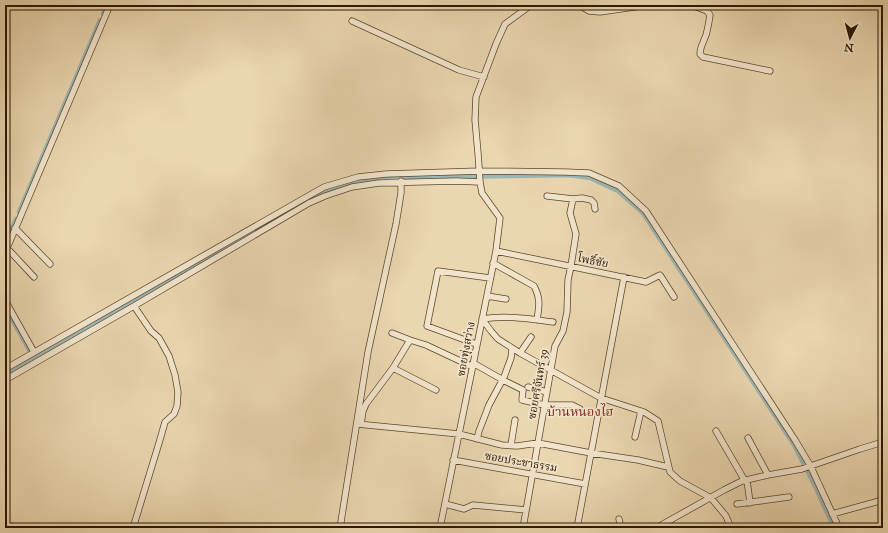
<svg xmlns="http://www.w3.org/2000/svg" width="888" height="533" viewBox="0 0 888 533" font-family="'IM FELL Great Primer','Noto Serif Thai',serif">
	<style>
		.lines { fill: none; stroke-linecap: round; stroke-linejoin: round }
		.canal { stroke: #9cb6b6; stroke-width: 4.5 }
		.minor-casing { stroke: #5b482c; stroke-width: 7 }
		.minor { stroke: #f1e4cb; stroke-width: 5.5 }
		.labels { text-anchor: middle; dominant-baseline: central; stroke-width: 3.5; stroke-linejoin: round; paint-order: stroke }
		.street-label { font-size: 11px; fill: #2b1800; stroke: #f1e4cb }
		.quarter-label { font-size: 13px; fill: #7a1f14; stroke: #f1e4cb }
	</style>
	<rect width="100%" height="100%" fill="#ead6af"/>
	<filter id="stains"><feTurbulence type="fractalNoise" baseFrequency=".005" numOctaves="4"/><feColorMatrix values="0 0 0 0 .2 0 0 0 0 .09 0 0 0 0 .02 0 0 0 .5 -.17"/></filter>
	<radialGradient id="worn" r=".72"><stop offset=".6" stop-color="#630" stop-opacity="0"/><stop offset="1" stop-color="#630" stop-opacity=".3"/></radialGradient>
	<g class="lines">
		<path class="canal" d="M103,14L107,5
			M306,202L326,191L359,181L389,178L569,175L590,178L618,191L643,213L794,445L815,486L834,528
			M19,212L100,20
			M5,245L16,219
			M5,307L28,348L29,350
			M5,374L291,211"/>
		<defs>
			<path id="minor" d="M579,5L589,11L600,12L648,5
				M691,5L707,11L710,15C709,22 708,28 706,35C704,41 700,47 700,54L703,57L770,71
				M352,21L459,70L484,77
				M547,196L573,199L582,198L591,200L594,203L595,209
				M15,228L50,264
				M7,248L34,277
				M496,251L646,282L660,275L674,297
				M5,253L110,5
				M493,263L534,286C541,299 539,307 537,320
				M487,296L506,299
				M5,298L6,302L34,352
				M553,322C529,319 506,315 482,319L491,331L498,339L520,353L601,398L644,412L658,421L670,472L680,481L711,498L726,516L731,528
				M392,333L410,340L426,345L473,367
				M476,344L427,326L438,271L490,278
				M520,353L531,337
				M473,363L503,380L523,390L522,400L544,405H572L580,409
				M393,368L436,390
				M5,369L324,187L358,177L386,174L480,171L565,172L589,173L619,186L646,211L795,440L810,465L839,528
				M5,380L134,306L309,203L325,196L352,187L379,183L456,181L480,182
				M528,387L547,392
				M357,424L459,434L502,445L517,446L538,443L591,453L638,460L668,467
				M361,424L363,411L366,404L393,368L410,340
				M716,431L745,481
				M635,437L641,411
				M748,438L768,475
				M477,439L479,431L489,405L504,377L511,358L512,349
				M511,445L515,420
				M453,460L585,484
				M747,480L750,503
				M445,504L464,509L473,505L526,510
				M737,504L789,497
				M832,514L883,500
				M619,519L621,528
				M133,528L159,443L165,422L174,414L177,406L178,392L175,375L169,356L159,338L151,331L134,306
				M340,528L368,352L396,224L401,193V181
				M440,528L496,251L500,218L482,193L480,182L478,153L475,120L476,97L496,44L505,24L531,5
				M523,528L555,346L563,331L567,312L568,280L571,266L576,234L570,213L573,199
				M577,528L624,277
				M656,528L724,490L742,481L768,475L802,469L860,449L883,442"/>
		</defs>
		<use href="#minor" class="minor-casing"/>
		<use href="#minor" class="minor"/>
	</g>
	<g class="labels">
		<g class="street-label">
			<text transform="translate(593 261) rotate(11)">โพธิ์ชัย</text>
			<text transform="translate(466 349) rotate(-79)">ซอยทุ่งสว่าง</text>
			<text transform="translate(538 384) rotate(-80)">ซอยศรีจันทร์ 39</text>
			<text transform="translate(521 462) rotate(10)">ซอยประชาธรรม</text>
		</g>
		<g class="quarter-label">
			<text x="580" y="412">บ้านหนองไฮ</text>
		</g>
	</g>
	<rect width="888" height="533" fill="none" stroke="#ead6af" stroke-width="20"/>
	<rect x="6" y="6" width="876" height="521" fill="none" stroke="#2b1800" stroke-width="2"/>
	<rect x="10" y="10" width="868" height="513" fill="none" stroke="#2b1800"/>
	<g transform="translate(850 38) rotate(186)" stroke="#f1e4cb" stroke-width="3" paint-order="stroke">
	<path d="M0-3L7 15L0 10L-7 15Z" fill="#2b1800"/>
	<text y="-6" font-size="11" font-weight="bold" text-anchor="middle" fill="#2b1800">N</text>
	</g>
	<rect width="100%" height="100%" filter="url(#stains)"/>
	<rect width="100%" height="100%" fill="url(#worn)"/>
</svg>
